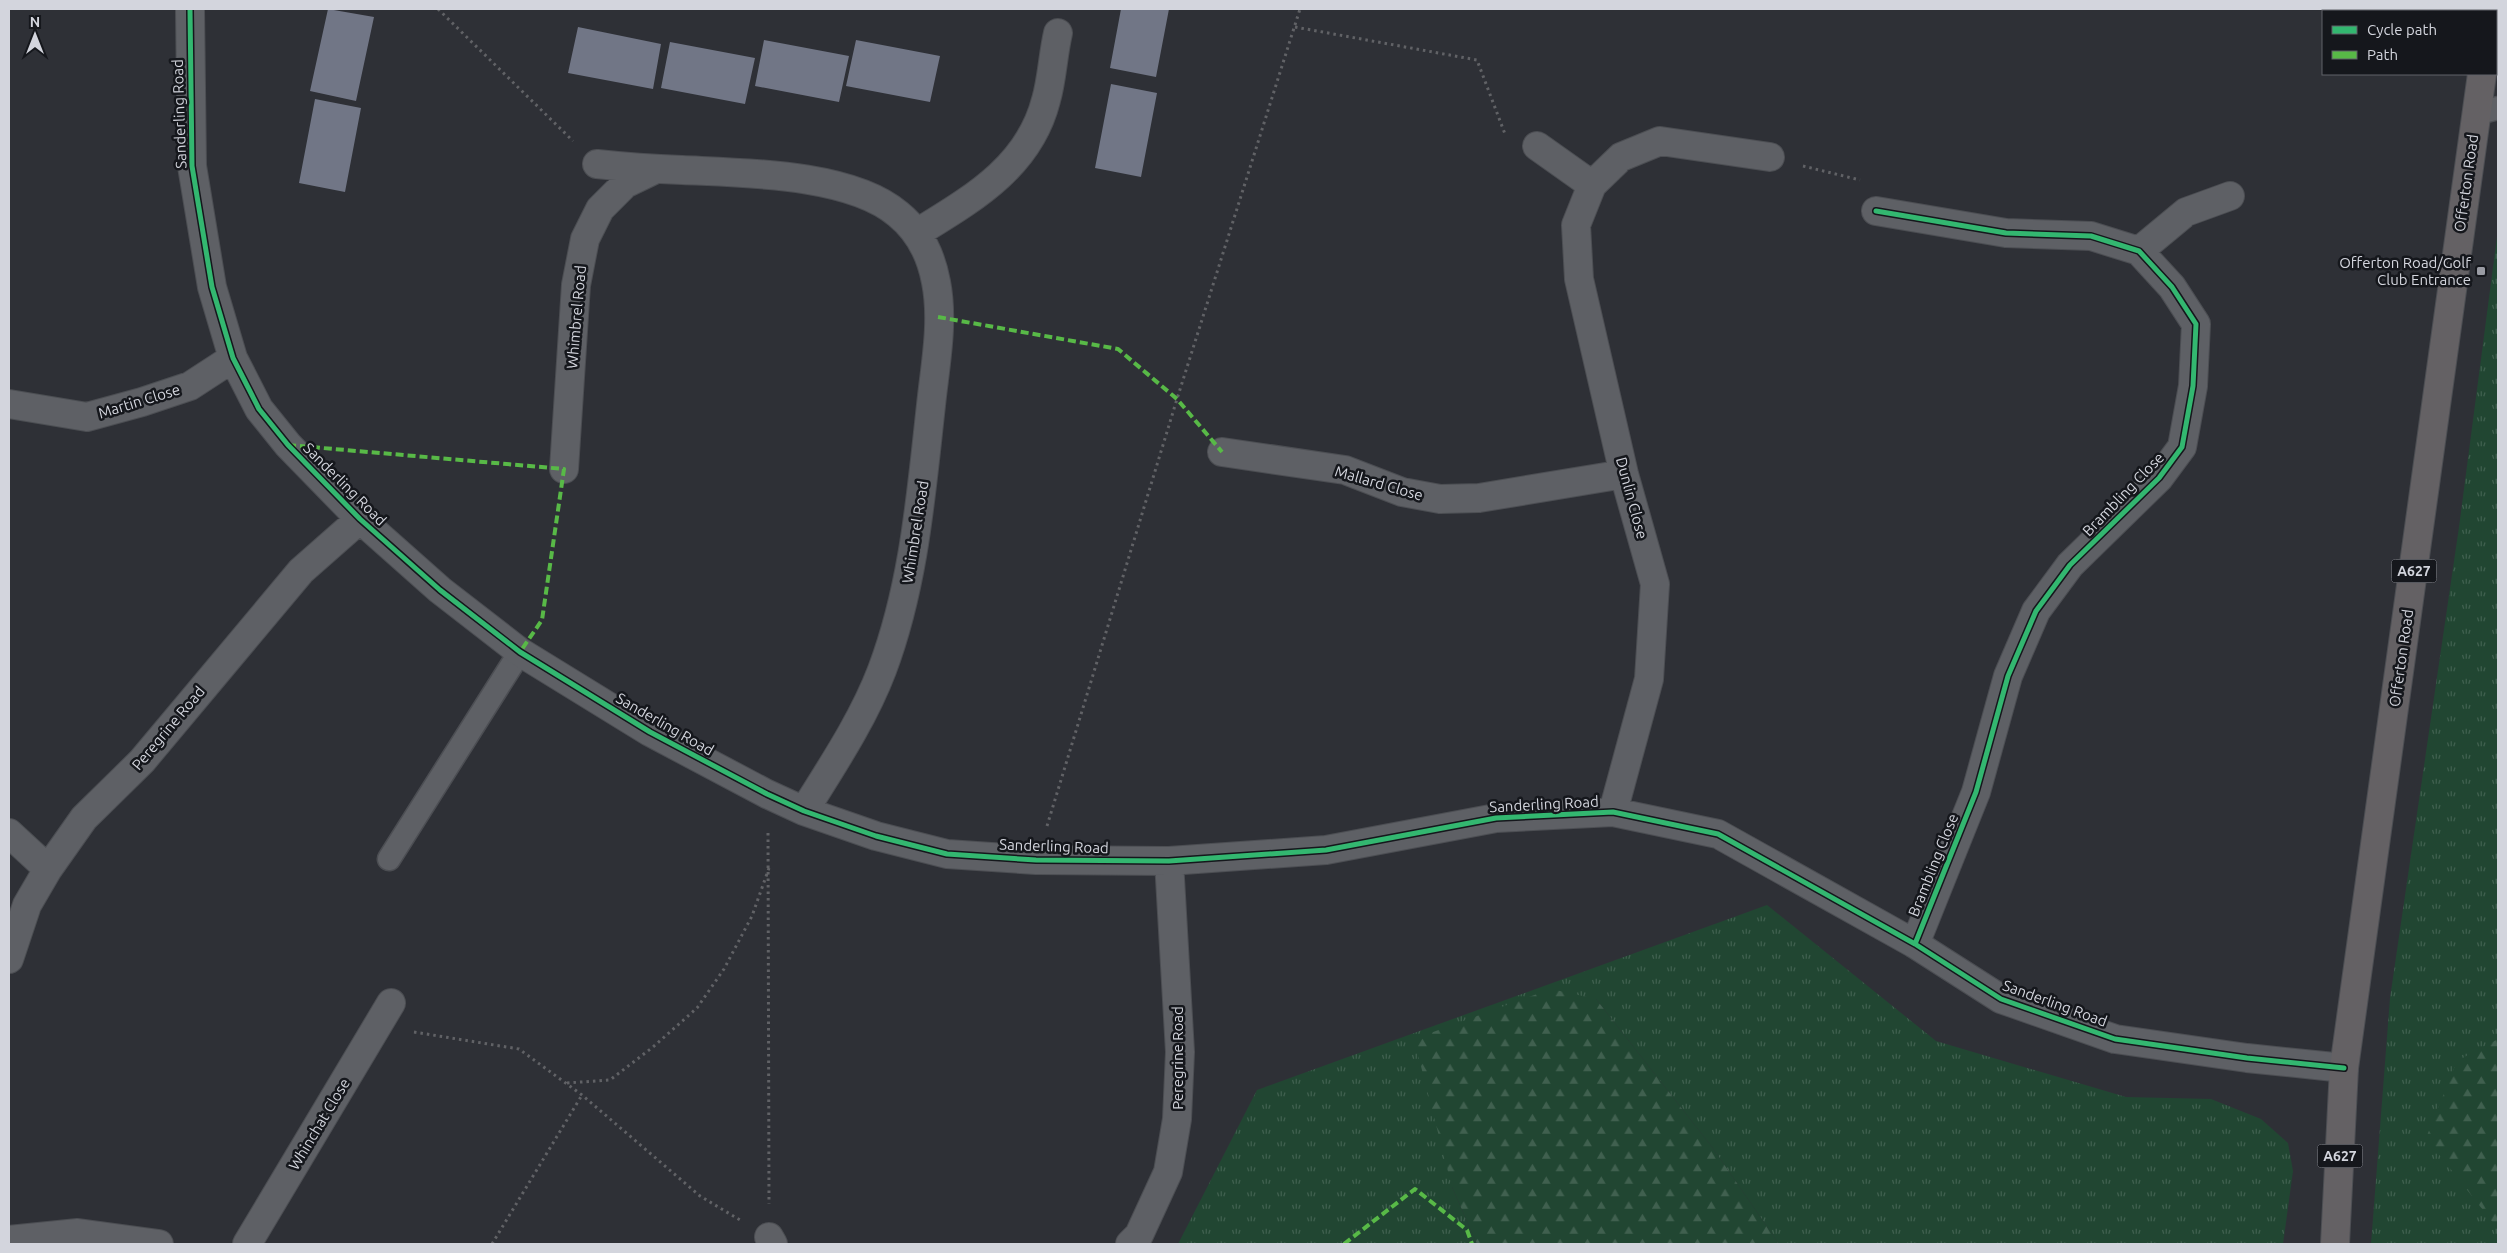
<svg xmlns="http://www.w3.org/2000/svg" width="2507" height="1253" viewBox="0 0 2507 1253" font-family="Ubuntu,sans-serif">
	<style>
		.grass { fill: url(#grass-tufts) }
		.forest { fill: url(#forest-firs) }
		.building { fill: #717686 }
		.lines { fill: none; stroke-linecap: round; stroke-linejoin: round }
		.lane-casing { stroke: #4c4e53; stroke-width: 25 }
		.street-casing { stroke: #4c4e53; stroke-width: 30 }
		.primary-casing { stroke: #4c4e53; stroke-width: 30 }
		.path { stroke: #616266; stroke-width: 3; stroke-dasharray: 2.5 4; stroke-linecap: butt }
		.lane { stroke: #5e6065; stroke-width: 22 }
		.street { stroke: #5e6065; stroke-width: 28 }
		.primary { stroke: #646164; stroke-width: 28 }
		.quiet { stroke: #58b947; stroke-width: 4; stroke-dasharray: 8 4; stroke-linecap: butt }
		.cycleway-casing { stroke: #15171c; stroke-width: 8 }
		.cycleway { stroke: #33b770; stroke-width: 5 }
		.poi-dot { fill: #999ba3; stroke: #15171c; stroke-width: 2 }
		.labels { text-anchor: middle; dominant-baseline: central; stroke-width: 5; stroke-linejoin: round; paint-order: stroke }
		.shield { fill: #15171c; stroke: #9a9ca3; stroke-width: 1 }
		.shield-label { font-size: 14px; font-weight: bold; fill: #d3d5dd }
		.street-label { font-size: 15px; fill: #d3d5dd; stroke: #15171c }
		.poi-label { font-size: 15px; fill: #d3d5dd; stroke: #15171c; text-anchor: end }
	</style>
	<defs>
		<pattern id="grass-tufts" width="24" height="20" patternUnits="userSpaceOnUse" patternTransform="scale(1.25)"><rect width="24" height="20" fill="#214632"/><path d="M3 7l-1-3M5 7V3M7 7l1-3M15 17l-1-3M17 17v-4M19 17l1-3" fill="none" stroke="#40604f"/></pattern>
		<pattern id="forest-firs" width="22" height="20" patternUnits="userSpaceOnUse" patternTransform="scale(1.25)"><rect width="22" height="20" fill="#214632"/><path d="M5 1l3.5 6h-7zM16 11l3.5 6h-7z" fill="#40604f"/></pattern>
	</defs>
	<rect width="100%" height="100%" fill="#2e3036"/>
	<path class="grass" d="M2498,229V1244H2371L2390,998L2459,527Z
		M1767,905L1936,1041L2126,1097L2211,1099L2261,1119L2288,1143L2293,1171L2283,1244H1779L1712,1147L1596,999L1452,1187L1477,1244H1178L1257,1090Z"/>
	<path class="forest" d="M1551,989L1596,999L1712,1147L1779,1244H1477L1452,1187L1414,1039Z
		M2498,1039V1229L2426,1138L2457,1061Z"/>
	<path class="building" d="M328,9L374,17L356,101L310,91Z
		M1121,9H1169L1156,77L1110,68Z
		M578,27L661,44L653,89L568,73Z
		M764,40L849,56L839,102L755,86Z
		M856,40L940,56L930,102L846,86Z
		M670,42L755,58L745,104L661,88Z
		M1111,84L1157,93L1141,177L1095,168Z
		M315,99L361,108L345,192L299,183Z"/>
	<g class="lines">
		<defs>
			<path id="lane" d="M2475,114L2498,108
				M389,859L520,652"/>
			<path id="street" d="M190,9L192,166L212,287L233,358L259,409L288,445L360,519L440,590L520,652L650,732L767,794L804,811L876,836L947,854L1036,860L1169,861L1326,850L1496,818L1613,812L1718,834L1915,944L2001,999L2115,1039L2247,1058L2344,1068
				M1537,146L1592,185
				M597,164C625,167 654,169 682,170C743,173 850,173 898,214C919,231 931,255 936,282C944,322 935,366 931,405C921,495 914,585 882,670C863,720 832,766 804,811
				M1876,211L2006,233L2091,236L2139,251L2172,287L2196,324L2193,386L2182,447L2159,478L2070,565L2036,611L2008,676L1976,792L1915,944
				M917,233C972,199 1029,167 1046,100C1052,80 1053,54 1058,33
				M2139,251L2186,212L2230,196
				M9,404L87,417L142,402L190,386L233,358
				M1222,452L1345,470L1402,492L1440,499L1479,498L1624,474
				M564,469L576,285L585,239L600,209L625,184L656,169
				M1613,812L1649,679L1655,584L1624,474L1579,279L1576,225L1592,185L1621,157L1660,141L1770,157
				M9,833L48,869
				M9,959L27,905L48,869L84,818L142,761L301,571L360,519
				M769,1237L773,1244
				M9,1240L78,1233L159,1244
				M247,1244L391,1003
				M1130,1244L1139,1235L1168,1172L1177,1119L1180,1052L1169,861"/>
			<path id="primary" d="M2493,11L2494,9
				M2335,1244L2344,1068L2482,74"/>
		</defs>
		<use href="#lane" class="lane-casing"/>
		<use href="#street" class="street-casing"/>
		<use href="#primary" class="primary-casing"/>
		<path class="path" d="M438,9L573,141
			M1295,27L1477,60L1505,134
			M1803,166L1860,180
			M1047,826L1177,399L1300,9
			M768,833L769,1204
			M414,1032L519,1049L582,1095L700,1196L740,1220
			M567,1083L610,1080L653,1047L697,1008L724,969L752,916L769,868
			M492,1244L582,1095"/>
		<use href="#lane" class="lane"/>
		<use href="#street" class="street"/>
		<use href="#primary" class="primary"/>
		<path class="quiet" d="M938,317L1118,349L1177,399L1222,452
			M288,445L564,469L542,620L520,652
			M1344,1244L1415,1189L1467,1230L1472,1244"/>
		<defs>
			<path id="cycleway" d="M190,9L192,166L212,287L233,358L259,409L288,445L360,519L440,590L520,652L650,732L767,794L804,811L876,836L947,854L1036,860L1169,861L1326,850L1496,818L1613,812L1718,834L1915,944L2001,999L2115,1039L2247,1058L2344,1068
				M1876,211L2006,233L2091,236L2139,251L2172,287L2196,324L2193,386L2182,447L2159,478L2070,565L2036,611L2008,676L1976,792L1915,944"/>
		</defs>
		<use href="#cycleway" class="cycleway-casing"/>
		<use href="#cycleway" class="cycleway"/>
	</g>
	<rect class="poi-dot" x="2476" y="266" width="10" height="10" rx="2.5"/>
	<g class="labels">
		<g class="shield">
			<rect x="2391.5" y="559.5" width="45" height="23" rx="4"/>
			<rect x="2317.5" y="1144.5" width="45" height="23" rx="4"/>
		</g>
		<g class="shield-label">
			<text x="2414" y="571">A627</text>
			<text x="2340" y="1156">A627</text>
		</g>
		<g class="street-label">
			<text transform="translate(179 114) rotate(-92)">Sanderling Road</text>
			<text transform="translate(2466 183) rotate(-82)">Offerton Road</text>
			<text transform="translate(576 317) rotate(-85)">Whimbrel Road</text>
			<text transform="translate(139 401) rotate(-17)">Martin Close</text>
			<text transform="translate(1379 483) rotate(16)">Mallard Close</text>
			<text transform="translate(345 484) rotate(45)">Sanderling Road</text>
			<text transform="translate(2123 494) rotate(-46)">Brambling Close</text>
			<text transform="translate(1632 498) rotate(75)">Dunlin Close</text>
			<text transform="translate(915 532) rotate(-81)">Whimbrel Road</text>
			<text transform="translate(2401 658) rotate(-82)">Offerton Road</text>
			<text transform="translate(665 724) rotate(30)">Sanderling Road</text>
			<text transform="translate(168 728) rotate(-50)">Peregrine Road</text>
			<text transform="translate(1544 804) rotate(-3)">Sanderling Road</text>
			<text transform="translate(1054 846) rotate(2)">Sanderling Road</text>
			<text transform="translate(1933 865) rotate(-68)">Brambling Close</text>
			<text transform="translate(2055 1003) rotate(20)">Sanderling Road</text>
			<text transform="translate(1177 1058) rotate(-90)">Peregrine Road</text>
			<text transform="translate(319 1124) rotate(-59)">Whinchat Close</text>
		</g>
		<g class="poi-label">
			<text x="2471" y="262">Offerton Road/Golf<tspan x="2471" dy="17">Club Entrance</tspan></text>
		</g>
	</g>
	<rect width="2507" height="1253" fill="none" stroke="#d3d5dd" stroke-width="20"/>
	<rect x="2322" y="10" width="175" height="65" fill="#15171c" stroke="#616369"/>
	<rect x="2332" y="26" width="25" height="8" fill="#33b770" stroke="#616369"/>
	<text x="2367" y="35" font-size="15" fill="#d3d5dd">Cycle path</text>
	<rect x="2332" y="51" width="25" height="8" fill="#58b947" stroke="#616369"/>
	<text x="2367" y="60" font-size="15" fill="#d3d5dd">Path</text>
	<g transform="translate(35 35)" stroke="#15171c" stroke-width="4" paint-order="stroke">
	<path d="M0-4L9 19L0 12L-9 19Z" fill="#d3d5dd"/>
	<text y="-8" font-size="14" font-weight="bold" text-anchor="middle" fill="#d3d5dd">N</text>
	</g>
</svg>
